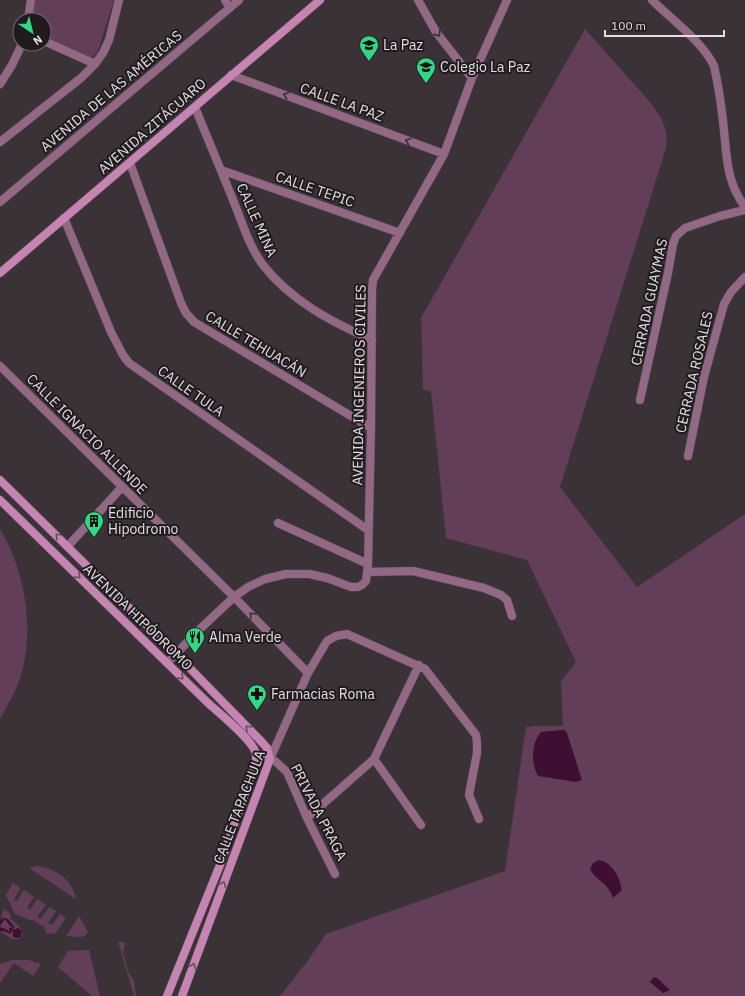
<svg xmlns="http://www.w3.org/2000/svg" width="745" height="996" viewBox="0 0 745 996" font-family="'IBM Plex Sans',sans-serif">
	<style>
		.green { fill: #633e58 }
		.water { fill: #3e0e33 }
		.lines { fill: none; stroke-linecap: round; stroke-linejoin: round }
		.street-casing { stroke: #564e53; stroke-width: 9 }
		.secondary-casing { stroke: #564e53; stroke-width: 9 }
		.street { stroke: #926885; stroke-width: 8 }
		.secondary { stroke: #c584b2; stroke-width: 8 }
		.oneway { stroke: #3c2e38 }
		.oneway2 { stroke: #6a4a61 }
		.labels { text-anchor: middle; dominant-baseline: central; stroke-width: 4; stroke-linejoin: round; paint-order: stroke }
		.poi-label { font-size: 14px; fill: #e5dfe3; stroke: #1f1b1e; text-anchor: start }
		.street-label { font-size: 14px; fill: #e5dfe3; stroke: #1f1b1e }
	</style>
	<rect width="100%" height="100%" fill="#3b3238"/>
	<path class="green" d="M33,0H114L98,51L92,58L44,37V20H31Z
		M585,29L650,102C661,117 669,128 666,148L560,487L637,587L745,514V996H280L306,963L326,934L505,871L526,727L535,726H563L561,681L576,662L527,560L446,538L431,391L423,390L421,318Z
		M0,529C25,570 34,626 22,672C18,688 8,704 0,719Z
		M38,866C57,869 72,880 76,899L29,868Z
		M13,883L20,888L14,900L17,901L24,890L34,897L27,908L30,910L37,899L46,905L37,917L41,919L49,907L56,911L48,923L52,925L60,914L66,918L56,933L47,934L44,927L33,920H30L15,914L6,895Z
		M4,909L11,915L10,919C17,923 21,927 23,934L19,939H12L1,932L0,934V920L3,918L1,916Z
		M79,916L88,932C84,940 74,936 66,936Z
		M118,941L125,943L123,953L129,974L134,981L136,996H134Z
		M89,950L100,996H92L58,967L68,951Z
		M12,960H29L41,964L33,976L14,963L0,983V964Z"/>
	<path class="water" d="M562,730H565L567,733L582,780L576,782L538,776C531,764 531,743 541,732Z
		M599,860C613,863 620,878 622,890L613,898C608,882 597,882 590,869L593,863Z
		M4,918L8,919L12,924L15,927L13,928V930L18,928L20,929L22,932L20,937L18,938L13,937V932L12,931L10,934L4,931L1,932L0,930V927L6,929L9,932V928L13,927L9,925L5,919L0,926V920Z
		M654,977L657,978L670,990L663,993L650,982Z"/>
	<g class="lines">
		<defs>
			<path id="street" d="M225,0L230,8
				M418,0L436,32L472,78
				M652,0C672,20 702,41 714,66C718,84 721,103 723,121C727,154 725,180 745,207
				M28,20L31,0
				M44,41L95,64
				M231,75L444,154
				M0,84L12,65L22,44
				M195,107C208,140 222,172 235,205C243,225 250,248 263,265C291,301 332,322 372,340
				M0,142L81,78L95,64L103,53L109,40L119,0
				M130,163L181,303L186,313L194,322L371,428
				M221,170L400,233
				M0,202L239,0
				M64,218L111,332L123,355L129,363L368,530
				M0,366L234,597L308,673
				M640,400L668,273L673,244L676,236L685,228L720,216L745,210
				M688,456L704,377L724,304L731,292L745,277
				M278,523L368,564
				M68,546L122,487
				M367,572L413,571L484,588L501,595L507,600L512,616
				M167,663L201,628L234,597L248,587L265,579L286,574H309L327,578L351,587H358L362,585L366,581L368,564L371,428L372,289L373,280L444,154L472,78L507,0
				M256,754L275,761L287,772L307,818L335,874
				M270,759L308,673L327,641L336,636L347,634L425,669L476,735L477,743V753L469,795L479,819
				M374,759L421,825
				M307,818L374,759L419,665"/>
			<path id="secondary" d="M0,273L320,0
				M0,480L176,654L259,739L267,748L270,759L182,996
				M0,500L208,703C219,713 254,741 256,754C257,758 255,763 254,767L220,865L167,996"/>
		</defs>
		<use href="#street" class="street-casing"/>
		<use href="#secondary" class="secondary-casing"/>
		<use href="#street" class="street"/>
		<use href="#secondary" class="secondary"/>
	</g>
	<defs><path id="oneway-chevron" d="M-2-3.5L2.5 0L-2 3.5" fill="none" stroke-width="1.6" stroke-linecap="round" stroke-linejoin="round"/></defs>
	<g class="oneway">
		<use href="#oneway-chevron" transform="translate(438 34) rotate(55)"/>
		<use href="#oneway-chevron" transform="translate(286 95) rotate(-160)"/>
		<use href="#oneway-chevron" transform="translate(408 141) rotate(-160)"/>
		<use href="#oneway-chevron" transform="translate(252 615) rotate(-134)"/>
	</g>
	<g class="oneway2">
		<use href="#oneway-chevron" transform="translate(58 536) rotate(-135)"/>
		<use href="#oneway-chevron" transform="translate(78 576) rotate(44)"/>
		<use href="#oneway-chevron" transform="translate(181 677) rotate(44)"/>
		<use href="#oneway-chevron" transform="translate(248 728) rotate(-135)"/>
		<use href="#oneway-chevron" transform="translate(223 884) rotate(-69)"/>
		<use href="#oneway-chevron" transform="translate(193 966) rotate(-70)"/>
	</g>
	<defs>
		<symbol id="school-pin" viewBox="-11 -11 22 30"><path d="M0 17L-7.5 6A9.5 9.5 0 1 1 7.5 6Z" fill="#2fd883" stroke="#1f1b1e"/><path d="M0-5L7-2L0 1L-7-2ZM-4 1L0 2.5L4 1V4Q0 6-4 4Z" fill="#111"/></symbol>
		<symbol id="building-pin" viewBox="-11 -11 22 30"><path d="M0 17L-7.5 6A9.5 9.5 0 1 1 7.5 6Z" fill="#2fd883" stroke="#1f1b1e"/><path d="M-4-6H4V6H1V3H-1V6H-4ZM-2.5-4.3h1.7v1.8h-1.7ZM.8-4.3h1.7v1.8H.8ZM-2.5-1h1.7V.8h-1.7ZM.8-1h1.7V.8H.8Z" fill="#111"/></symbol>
		<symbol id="restaurant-pin" viewBox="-11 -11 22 30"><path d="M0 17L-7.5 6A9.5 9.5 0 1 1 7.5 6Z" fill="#2fd883" stroke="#1f1b1e"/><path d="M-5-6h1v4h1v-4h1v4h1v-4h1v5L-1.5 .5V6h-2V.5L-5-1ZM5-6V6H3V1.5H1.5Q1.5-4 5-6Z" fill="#111"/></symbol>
		<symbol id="pharmacy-pin" viewBox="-11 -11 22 30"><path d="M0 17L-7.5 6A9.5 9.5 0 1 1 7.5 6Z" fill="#2fd883" stroke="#1f1b1e"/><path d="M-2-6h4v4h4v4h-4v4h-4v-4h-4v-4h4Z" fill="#111"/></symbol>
	</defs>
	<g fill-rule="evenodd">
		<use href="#school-pin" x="358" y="34" width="22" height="30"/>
		<use href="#school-pin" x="415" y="56" width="22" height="30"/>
		<use href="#building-pin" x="83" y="510" width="22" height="30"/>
		<use href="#restaurant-pin" x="184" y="626" width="22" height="30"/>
		<use href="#pharmacy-pin" x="246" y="683" width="22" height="30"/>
	</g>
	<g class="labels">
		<g class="poi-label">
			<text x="383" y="45">La Paz</text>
			<text x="440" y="67">Colegio La Paz</text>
			<text x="108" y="513">Edificio<tspan x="108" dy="16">Hipodromo</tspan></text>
			<text x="209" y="637">Alma Verde</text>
			<text x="271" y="694">Farmacias Roma</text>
		</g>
		<g class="street-label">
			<text transform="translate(111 91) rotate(-40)">AVENIDA DE LAS AMÉRICAS</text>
			<text transform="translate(342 102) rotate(20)">CALLE LA PAZ</text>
			<text transform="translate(152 126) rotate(-41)">AVENIDA ZITÁCUARO</text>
			<text transform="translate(315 189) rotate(19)">CALLE TEPIC</text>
			<text transform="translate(257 220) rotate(66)">CALLE MINA</text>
			<text transform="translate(649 302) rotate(-78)">CERRADA GUAYMAS</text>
			<text transform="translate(256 344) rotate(31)">CALLE TEHUACÁN</text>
			<text transform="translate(694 372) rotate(-77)">CERRADA ROSALES</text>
			<text transform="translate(359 385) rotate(-89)">AVENIDA INGENIEROS CIVILES</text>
			<text transform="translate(191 391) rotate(35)">CALLE TULA</text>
			<text transform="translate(87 434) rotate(45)">CALLE IGNACIO ALLENDE</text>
			<text transform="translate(138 617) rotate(44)">AVENIDA HIPÓDROMO</text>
			<text transform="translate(239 807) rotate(-69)">CALLE TAPACHULA</text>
			<text transform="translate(319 812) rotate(63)">PRIVADA PRAGA</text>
		</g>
	</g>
	<g transform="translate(32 32) rotate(145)"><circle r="19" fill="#1f1b1e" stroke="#6e696d"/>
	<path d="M0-3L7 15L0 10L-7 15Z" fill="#2fd883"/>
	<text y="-6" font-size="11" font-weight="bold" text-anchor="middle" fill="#e5dfe3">N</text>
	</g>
	<path d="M605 30v6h119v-6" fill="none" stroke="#e5dfe3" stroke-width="2"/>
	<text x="611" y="30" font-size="12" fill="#e5dfe3" stroke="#1f1b1e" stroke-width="3" paint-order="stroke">100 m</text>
</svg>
